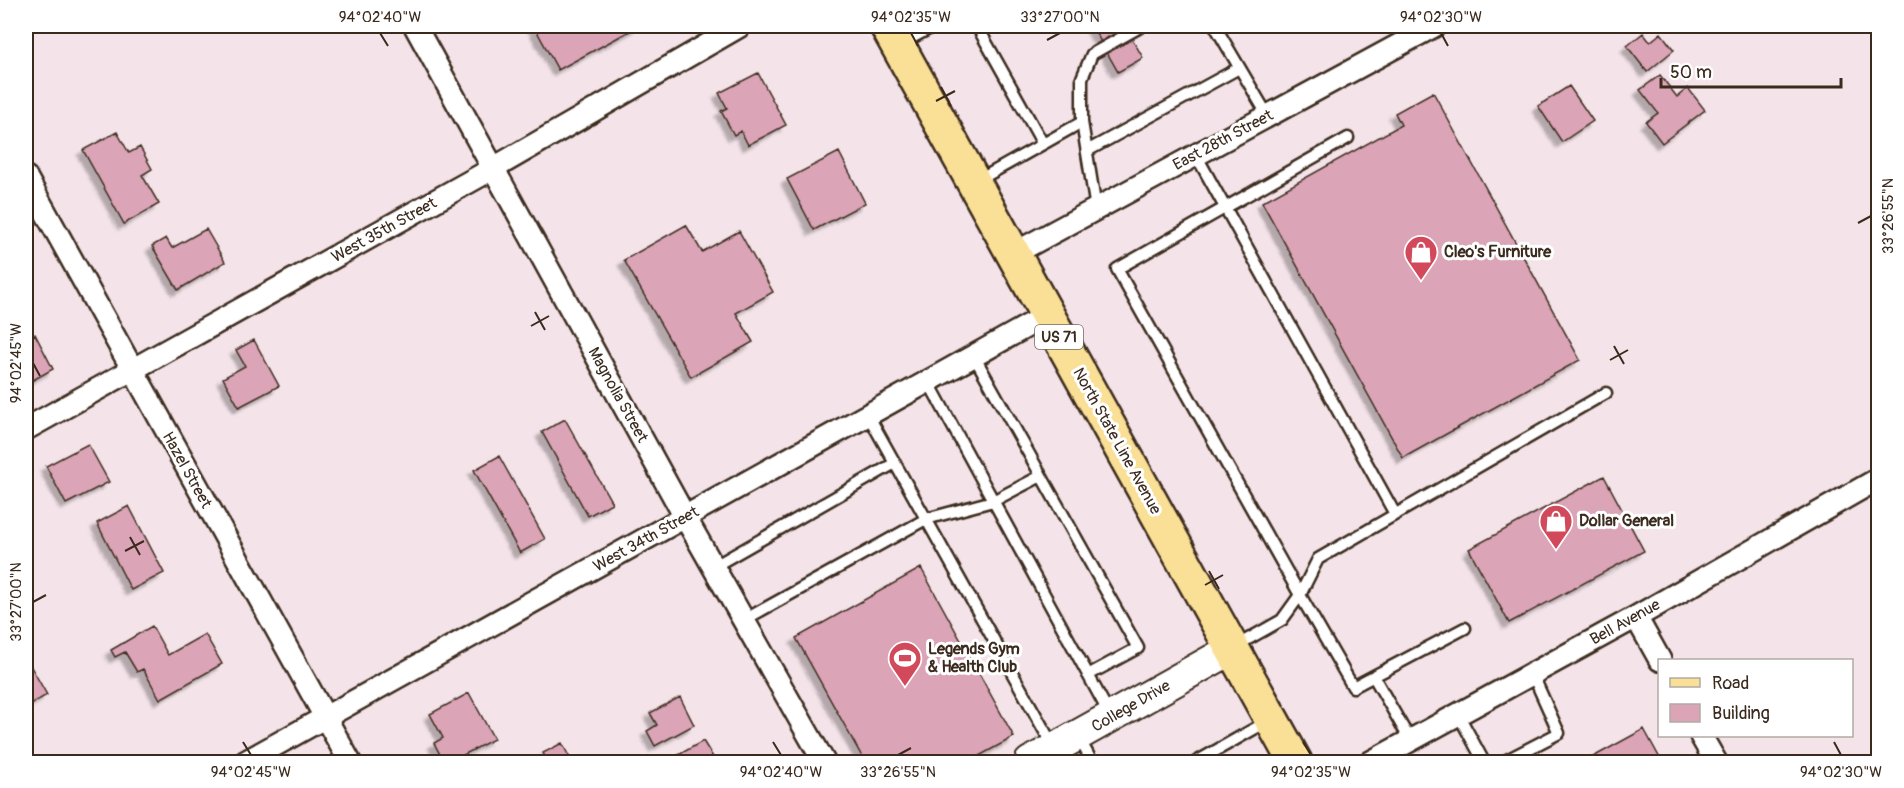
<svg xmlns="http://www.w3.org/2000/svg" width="1904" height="788" viewBox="0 0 1904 788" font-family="Pangolin,sans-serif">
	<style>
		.building { fill: #dba4b7; stroke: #3b2a1e; stroke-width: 1.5; filter: url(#shadow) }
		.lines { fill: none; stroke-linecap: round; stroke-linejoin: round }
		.lane-casing { stroke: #3b2a1e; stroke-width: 15 }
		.street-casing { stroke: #3b2a1e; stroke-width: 26 }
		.secondary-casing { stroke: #3b2a1e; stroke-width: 34 }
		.primary-casing { stroke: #3b2a1e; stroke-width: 38 }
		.lane { stroke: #fff; stroke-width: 10 }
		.street { stroke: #fff; stroke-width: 21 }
		.secondary { stroke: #fff; stroke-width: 30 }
		.primary { stroke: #fadf96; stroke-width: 33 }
		.ticks { fill: none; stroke: #3b2a1e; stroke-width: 2 }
		.labels { text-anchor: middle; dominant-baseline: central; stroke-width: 6; stroke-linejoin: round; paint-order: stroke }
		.shield { fill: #fff; stroke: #766a62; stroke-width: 1.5 }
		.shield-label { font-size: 15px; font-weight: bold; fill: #3b2a1e }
		.street-label { font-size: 16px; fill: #3b2a1e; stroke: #fff }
		.poi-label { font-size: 16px; font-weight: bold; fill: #3b2a1e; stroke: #fff; text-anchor: start }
		.neatline { fill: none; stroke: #3b2a1e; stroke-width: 2 }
		.ticks-label { font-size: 15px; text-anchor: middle; fill: #3b2a1e }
	</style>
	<defs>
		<filter id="shadow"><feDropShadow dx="-5.5" dy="5.5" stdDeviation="1.5" flood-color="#0004"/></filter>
	</defs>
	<rect width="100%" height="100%" fill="#f4e4e9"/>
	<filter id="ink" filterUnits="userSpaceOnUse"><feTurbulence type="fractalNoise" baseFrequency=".0167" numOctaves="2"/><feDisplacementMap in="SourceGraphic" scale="12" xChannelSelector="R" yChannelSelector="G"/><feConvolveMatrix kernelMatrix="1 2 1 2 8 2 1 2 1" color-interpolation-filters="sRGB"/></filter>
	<g filter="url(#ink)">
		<path class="building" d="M534,26H639L558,70Z
			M1092,26H1125L1143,58L1118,72Z
			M1643,33L1650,42L1661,33L1674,50L1647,72L1627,46Z
			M758,73L786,125L748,145L741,131L734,135L721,111L727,108L719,93Z
			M1660,75L1677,97L1688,88L1705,110L1662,143L1646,122L1658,113L1640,90Z
			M1569,86L1593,121L1562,142L1538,106Z
			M1433,92L1580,360L1403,458L1262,202L1401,125L1395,113Z
			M117,132L129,153L140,147L152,169L142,175L159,204L124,224L83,150Z
			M839,152L865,203L814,230L787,179Z
			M686,225L702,252L739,231L773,292L736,313L753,342L691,377L624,260Z
			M206,229L225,262L178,290L152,246L166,238L172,248Z
			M35,334L53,369L26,384V339Z
			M254,340L279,386L239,407L223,378L245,366L236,350Z
			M565,419L612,503L588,516L542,432Z
			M88,444L109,482L66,504L46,466Z
			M499,456L545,539L520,553L474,470Z
			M1604,476L1644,551L1509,623L1469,549Z
			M129,506L164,573L131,590L97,523Z
			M921,568L1014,737L968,762H865L796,638Z
			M152,626L168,655L205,634L222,664L160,699L143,669L137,672L125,652L115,657L111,650Z
			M26,658L47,695L26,707Z
			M469,693L494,739L450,762H444L434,743L443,738L430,714Z
			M680,697L694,725L655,746L647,731L657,725L650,713Z
			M1644,729L1662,762H1584Z
			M703,741L716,762H666Z
			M562,743L572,762H548L543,753Z"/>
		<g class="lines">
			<defs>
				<path id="lane" d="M1215,26L1268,116
					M900,44L934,26
					M1082,122V78L1092,54L1142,26
					M1348,138L1117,269L1300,595L1353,687L1465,628
					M1043,144L1082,122L1096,209
					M1087,151L1239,68
					M1196,155L1395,514
					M977,181L1043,144L977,26
					M974,356L1138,648L1088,675
					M928,381L1110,715
					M868,415L1053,746
					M713,567L895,463
					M744,620L926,519L993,501L1041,476
					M1234,647L1282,620L1300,595L1318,559L1606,393
					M1374,677L1410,740
					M1458,714L1484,762
					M1078,736L1092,762
					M1196,762L1268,721
					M1503,762L1559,733L1532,673"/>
				<path id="street" d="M415,26L685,517L824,762
					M26,177L350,762
					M1013,254L1434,26
					M26,429L494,168L740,26
					M1636,617L1660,660
					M1701,736L1716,762
					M245,762L1047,315
					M1371,762L1636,617L1878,479"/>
				<path id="secondary" d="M1030,762L1232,649"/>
				<path id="primary" d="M887,26L1295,762"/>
			</defs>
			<use href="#lane" class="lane-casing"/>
			<use href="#street" class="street-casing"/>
			<use href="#secondary" class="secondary-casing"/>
			<use href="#primary" class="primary-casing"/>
			<use href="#lane" class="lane"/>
			<use href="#street" class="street"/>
			<use href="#secondary" class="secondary"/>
			<use href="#primary" class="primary"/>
		</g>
	</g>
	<path class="ticks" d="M380,33L388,46M911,33L918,46M1441,33L1448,46M1047,40L1060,33M941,87L951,106M936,101L955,91M1858,223L1871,216M535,312L545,330M531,326L549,316M1614,346L1624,364M1610,360L1628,350M33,363L40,376M130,537L140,555M125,551L144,541M1209,571L1219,589M1205,585L1223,575M33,602L46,595M243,742L251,755M773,742L781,755M1303,742L1311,755M1834,742L1841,755M898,755L911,748"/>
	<defs>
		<symbol id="shop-pin" viewBox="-11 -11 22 30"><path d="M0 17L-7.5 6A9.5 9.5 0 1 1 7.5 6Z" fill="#d1495b" stroke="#fff"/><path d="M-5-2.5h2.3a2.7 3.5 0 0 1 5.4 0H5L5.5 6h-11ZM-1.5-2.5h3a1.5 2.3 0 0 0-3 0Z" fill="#fff"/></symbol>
		<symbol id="stadium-pin" viewBox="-11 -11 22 30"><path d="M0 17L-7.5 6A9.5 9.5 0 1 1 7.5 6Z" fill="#d1495b" stroke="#fff"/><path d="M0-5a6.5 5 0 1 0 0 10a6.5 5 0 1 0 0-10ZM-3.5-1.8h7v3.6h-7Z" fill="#fff"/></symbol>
	</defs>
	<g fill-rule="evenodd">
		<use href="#shop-pin" x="1402" y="233" width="38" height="52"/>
		<use href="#shop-pin" x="1537" y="502" width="38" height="52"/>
		<use href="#stadium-pin" x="886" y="639" width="38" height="52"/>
	</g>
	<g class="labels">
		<rect class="shield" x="1035" y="325" width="48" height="24" rx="4.5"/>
		<g class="shield-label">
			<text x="1059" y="337">US 71</text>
		</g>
		<g class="street-label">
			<text transform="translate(1223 140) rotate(-28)">East 28th Street</text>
			<text transform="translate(384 230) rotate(-29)">West 35th Street</text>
			<text transform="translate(618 395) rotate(61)">Magnolia Street</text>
			<text transform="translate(1117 441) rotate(61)">North State Line Avenue</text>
			<text transform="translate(187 470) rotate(61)">Hazel Street</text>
			<text transform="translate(646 539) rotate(-29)">West 34th Street</text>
			<text transform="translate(1625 622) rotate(-29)">Bell Avenue</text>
			<text transform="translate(1131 706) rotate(-30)">College Drive</text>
		</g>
		<g class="poi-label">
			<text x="1444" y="252">Cleo's Furniture</text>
			<text x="1579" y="521">Dollar General</text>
			<text x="928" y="649">Legends Gym<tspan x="928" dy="18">&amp; Health Club</tspan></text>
		</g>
	</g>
	<rect width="1904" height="788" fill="none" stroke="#fff" stroke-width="66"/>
	<rect x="1658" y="659" width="195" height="78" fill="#ffffff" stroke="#b1aaa5" stroke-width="1.5"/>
	<rect x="1670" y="678" width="30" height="9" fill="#fadf96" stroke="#b1aaa5" stroke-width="1.5"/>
	<text x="1712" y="689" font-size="18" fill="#3b2a1e">Road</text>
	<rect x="1670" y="704" width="30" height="18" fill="#dba4b7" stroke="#b1aaa5" stroke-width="1.5"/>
	<text x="1712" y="719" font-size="18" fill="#3b2a1e">Building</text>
	<path d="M1661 78v9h180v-9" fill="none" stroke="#3b2a1e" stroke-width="3"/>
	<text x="1670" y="78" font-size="18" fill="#3b2a1e" stroke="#ffffff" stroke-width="4.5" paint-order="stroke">50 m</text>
	<rect x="33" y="33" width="1838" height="722" class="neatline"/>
	<g class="ticks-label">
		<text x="380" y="22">94°02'40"W</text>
		<text x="911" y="22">94°02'35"W</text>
		<text x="1060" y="22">33°27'00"N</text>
		<text x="1441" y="22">94°02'30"W</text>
		<text transform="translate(1888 216) rotate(-90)" y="5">33°26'55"N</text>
		<text transform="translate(16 363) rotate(-90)" y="5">94°02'45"W</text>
		<text transform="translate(16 602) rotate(-90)" y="5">33°27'00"N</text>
		<text x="251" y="777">94°02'45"W</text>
		<text x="781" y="777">94°02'40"W</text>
		<text x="898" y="777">33°26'55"N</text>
		<text x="1311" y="777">94°02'35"W</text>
		<text x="1841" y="777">94°02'30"W</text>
	</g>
</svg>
